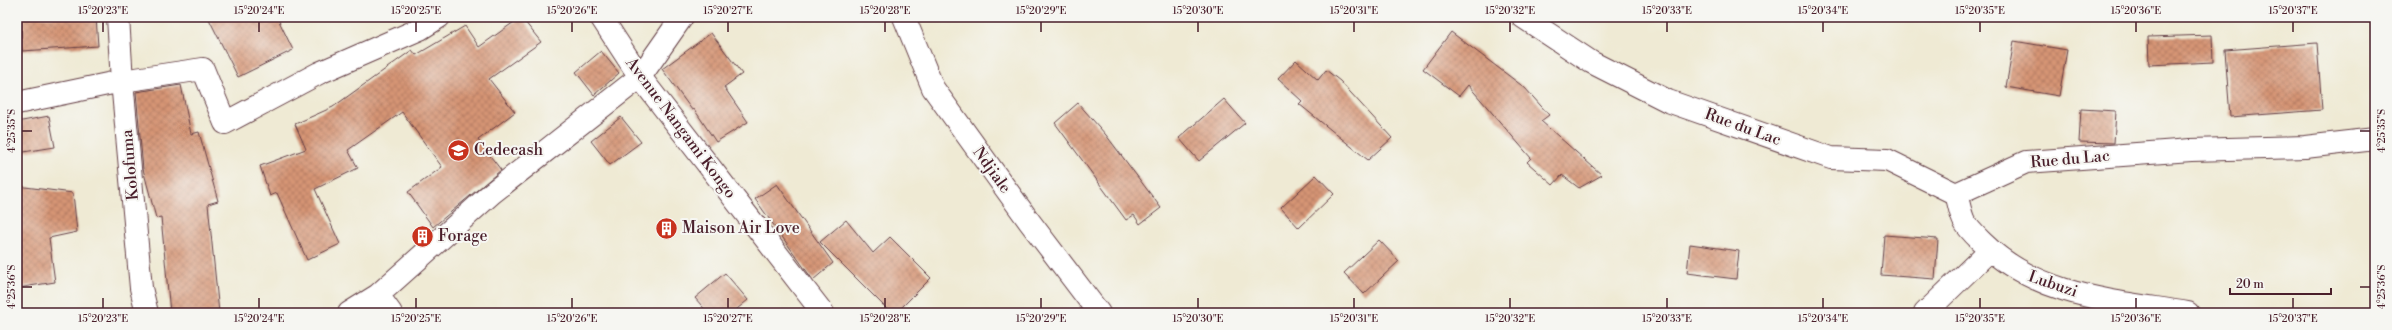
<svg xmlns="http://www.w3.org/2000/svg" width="2392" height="330" viewBox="0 0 2392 330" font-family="'Libre Bodoni',serif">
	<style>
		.building { fill: url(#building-cross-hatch) }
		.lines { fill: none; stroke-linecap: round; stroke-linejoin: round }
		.minor-casing { stroke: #633d44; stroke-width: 24 }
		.minor { stroke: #fff; stroke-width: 22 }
		.ticks { fill: none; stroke: #4a1f2b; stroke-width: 1.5 }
		.labels { text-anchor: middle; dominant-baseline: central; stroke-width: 4; stroke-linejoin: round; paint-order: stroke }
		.street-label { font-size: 16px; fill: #4a1f2b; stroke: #f6f6f2 }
		.poi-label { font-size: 16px; fill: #4a1f2b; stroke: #f6f6f2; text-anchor: start }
		.neatline { fill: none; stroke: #4a1f2b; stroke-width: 1.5 }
		.ticks-label { font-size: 10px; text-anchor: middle; fill: #4a1f2b }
	</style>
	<defs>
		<pattern id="building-cross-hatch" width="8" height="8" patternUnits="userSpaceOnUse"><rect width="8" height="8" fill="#d59475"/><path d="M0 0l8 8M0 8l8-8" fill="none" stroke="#af7860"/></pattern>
	</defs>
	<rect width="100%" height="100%" fill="#f6f6f2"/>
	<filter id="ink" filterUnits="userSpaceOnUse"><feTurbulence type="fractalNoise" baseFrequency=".025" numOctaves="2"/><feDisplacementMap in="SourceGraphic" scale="8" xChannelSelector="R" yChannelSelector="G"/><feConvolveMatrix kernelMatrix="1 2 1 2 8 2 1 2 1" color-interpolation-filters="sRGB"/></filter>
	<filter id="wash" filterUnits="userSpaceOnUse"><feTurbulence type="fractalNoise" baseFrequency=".012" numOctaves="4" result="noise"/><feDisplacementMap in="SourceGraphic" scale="16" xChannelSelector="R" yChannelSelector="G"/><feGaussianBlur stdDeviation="0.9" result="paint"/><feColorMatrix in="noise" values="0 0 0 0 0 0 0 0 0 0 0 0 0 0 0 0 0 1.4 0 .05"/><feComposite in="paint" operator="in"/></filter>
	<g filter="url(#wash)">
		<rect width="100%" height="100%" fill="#efead4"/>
		<g id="blocks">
			<path class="building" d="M21,17H96L98,46L22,51Z
				M208,17H277L293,50L238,77Z
				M521,17L541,42L489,79L515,112L478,140L501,170L433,227L408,192L442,167L402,112L348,150L358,168L315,189L340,244L307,260L277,193L270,196L260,166L306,149L295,124L333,107L412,50L416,55L465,26L479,47Z
				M1451,32L1525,88L1549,115L1541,121L1602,175L1579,188L1562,175L1553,185L1527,162L1531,158L1468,85L1459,96L1423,69Z
				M711,33L742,74L724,87L748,122L716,142L694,109L692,110L662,69Z
				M2212,35L2213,62L2149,65L2148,37Z
				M2014,41L2067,50L2059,96L2006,87Z
				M2317,43L2322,110L2230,117L2225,50Z
				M601,51L619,73L594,95L576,72Z
				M1296,60L1318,80L1326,70L1340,81L1392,138L1368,160L1299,104L1302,101L1278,79Z
				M181,85L191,134L199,132L218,201L208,204L219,313H170L161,217L156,218L143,169L136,92Z
				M1224,99L1245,123L1199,161L1179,138Z
				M1078,103L1106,135L1161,208L1140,224L1134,215L1126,220L1055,123Z
				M2081,109L2116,111L2114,143L2079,142Z
				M49,116L55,147L17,153V122Z
				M621,117L641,142L610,165L591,141Z
				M1316,175L1334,194L1299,228L1281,208Z
				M777,184L833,263L813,280L755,199Z
				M17,186L73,193L77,232L49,238L55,282L17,288Z
				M846,220L873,253L890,237L931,278L896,313H891L820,242Z
				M1884,235L1938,239L1935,279L1881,275Z
				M1379,240L1399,261L1364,294L1344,273Z
				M1690,244L1739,251L1736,279L1687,273Z
				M725,273L748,300L732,313H708L695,298Z"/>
		</g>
	</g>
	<g filter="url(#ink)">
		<use href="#blocks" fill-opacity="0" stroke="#633d44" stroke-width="1"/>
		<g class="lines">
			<defs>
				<path id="minor" d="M118,17L122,81L141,288L147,313
					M601,17L640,77L823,313
					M904,17L933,88L1029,221L1099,313
					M1523,17L1591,62L1668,101L1831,158L1887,160L1956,194L2026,162L2191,150L2305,147L2375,139
					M17,103L122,81L203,69L225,123L319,73L420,29L439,17
					M1956,194C1959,203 1960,213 1964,221C1968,229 1977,237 1984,244C2038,297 2117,301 2188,313
					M378,295L391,313
					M349,313L378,295L492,193L640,77L682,17
					M1925,313L1990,250"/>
			</defs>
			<use href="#minor" class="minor-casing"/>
			<use href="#minor" class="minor"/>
		</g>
	</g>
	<path class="ticks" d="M103,22V32M259,22V32M416,22V32M572,22V32M728,22V32M885,22V32M1041,22V32M1198,22V32M1354,22V32M1510,22V32M1667,22V32M1823,22V32M1980,22V32M2136,22V32M2293,22V32M22,131H32M2360,131H2370M22,287H32M2360,287H2370M103,298V308M259,298V308M416,298V308M572,298V308M728,298V308M885,298V308M1041,298V308M1198,298V308M1354,298V308M1510,298V308M1667,298V308M1823,298V308M1980,298V308M2136,298V308M2293,298V308"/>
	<defs>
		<symbol id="school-disc" viewBox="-11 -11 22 22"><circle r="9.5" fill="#c8321e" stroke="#f6f6f2"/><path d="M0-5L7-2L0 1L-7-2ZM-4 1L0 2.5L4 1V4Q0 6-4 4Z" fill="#fff"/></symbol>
		<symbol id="building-disc" viewBox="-11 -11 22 22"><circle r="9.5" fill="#c8321e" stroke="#f6f6f2"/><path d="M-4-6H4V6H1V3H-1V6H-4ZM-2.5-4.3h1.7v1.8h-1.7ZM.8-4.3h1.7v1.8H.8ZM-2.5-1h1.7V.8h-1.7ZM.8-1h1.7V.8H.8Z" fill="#fff"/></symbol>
	</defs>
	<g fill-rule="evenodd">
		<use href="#school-disc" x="446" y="138" width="25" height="25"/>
		<use href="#building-disc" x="654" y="216" width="25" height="25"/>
		<use href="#building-disc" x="410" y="224" width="25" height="25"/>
	</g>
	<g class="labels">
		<g class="street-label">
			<text transform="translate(1743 127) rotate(20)">Rue du Lac</text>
			<text transform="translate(681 128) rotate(53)">Avenue Nangami Kongo</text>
			<text transform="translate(2070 159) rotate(-5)">Rue du Lac</text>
			<text transform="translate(130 165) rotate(-95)">Kolofuma</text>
			<text transform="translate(992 170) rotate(54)">Ndjiale</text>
			<text transform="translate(2053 284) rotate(19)">Lubuzi</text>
		</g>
		<g class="poi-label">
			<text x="474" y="150">Cedecash</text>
			<text x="682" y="228">Maison Air Love</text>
			<text x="438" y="236">Forage</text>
		</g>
	</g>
	<rect width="2392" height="330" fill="none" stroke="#f6f6f2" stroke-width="44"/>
	<path d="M2230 288v6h101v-6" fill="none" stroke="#4a1f2b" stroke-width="2"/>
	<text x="2236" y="288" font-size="12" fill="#4a1f2b" stroke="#f6f6f2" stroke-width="3" paint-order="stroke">20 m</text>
	<rect x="22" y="22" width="2348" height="286" class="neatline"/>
	<g class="ticks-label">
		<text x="103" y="14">15°20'23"E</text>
		<text x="259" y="14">15°20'24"E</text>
		<text x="416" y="14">15°20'25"E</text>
		<text x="572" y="14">15°20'26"E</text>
		<text x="728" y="14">15°20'27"E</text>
		<text x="885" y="14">15°20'28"E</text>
		<text x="1041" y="14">15°20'29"E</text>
		<text x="1198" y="14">15°20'30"E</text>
		<text x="1354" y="14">15°20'31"E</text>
		<text x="1510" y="14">15°20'32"E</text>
		<text x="1667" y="14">15°20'33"E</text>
		<text x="1823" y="14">15°20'34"E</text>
		<text x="1980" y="14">15°20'35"E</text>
		<text x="2136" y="14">15°20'36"E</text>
		<text x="2293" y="14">15°20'37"E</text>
		<text transform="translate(11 131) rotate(-90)" y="4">4°25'35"S</text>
		<text transform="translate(2381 131) rotate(-90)" y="4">4°25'35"S</text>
		<text transform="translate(11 287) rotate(-90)" y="4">4°25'36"S</text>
		<text transform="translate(2381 287) rotate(-90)" y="4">4°25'36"S</text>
		<text x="103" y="322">15°20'23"E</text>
		<text x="259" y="322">15°20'24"E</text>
		<text x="416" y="322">15°20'25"E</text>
		<text x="572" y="322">15°20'26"E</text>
		<text x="728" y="322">15°20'27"E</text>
		<text x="885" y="322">15°20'28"E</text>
		<text x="1041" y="322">15°20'29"E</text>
		<text x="1198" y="322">15°20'30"E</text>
		<text x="1354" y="322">15°20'31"E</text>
		<text x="1510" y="322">15°20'32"E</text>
		<text x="1667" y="322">15°20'33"E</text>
		<text x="1823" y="322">15°20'34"E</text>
		<text x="1980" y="322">15°20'35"E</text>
		<text x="2136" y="322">15°20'36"E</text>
		<text x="2293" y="322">15°20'37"E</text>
	</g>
</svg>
